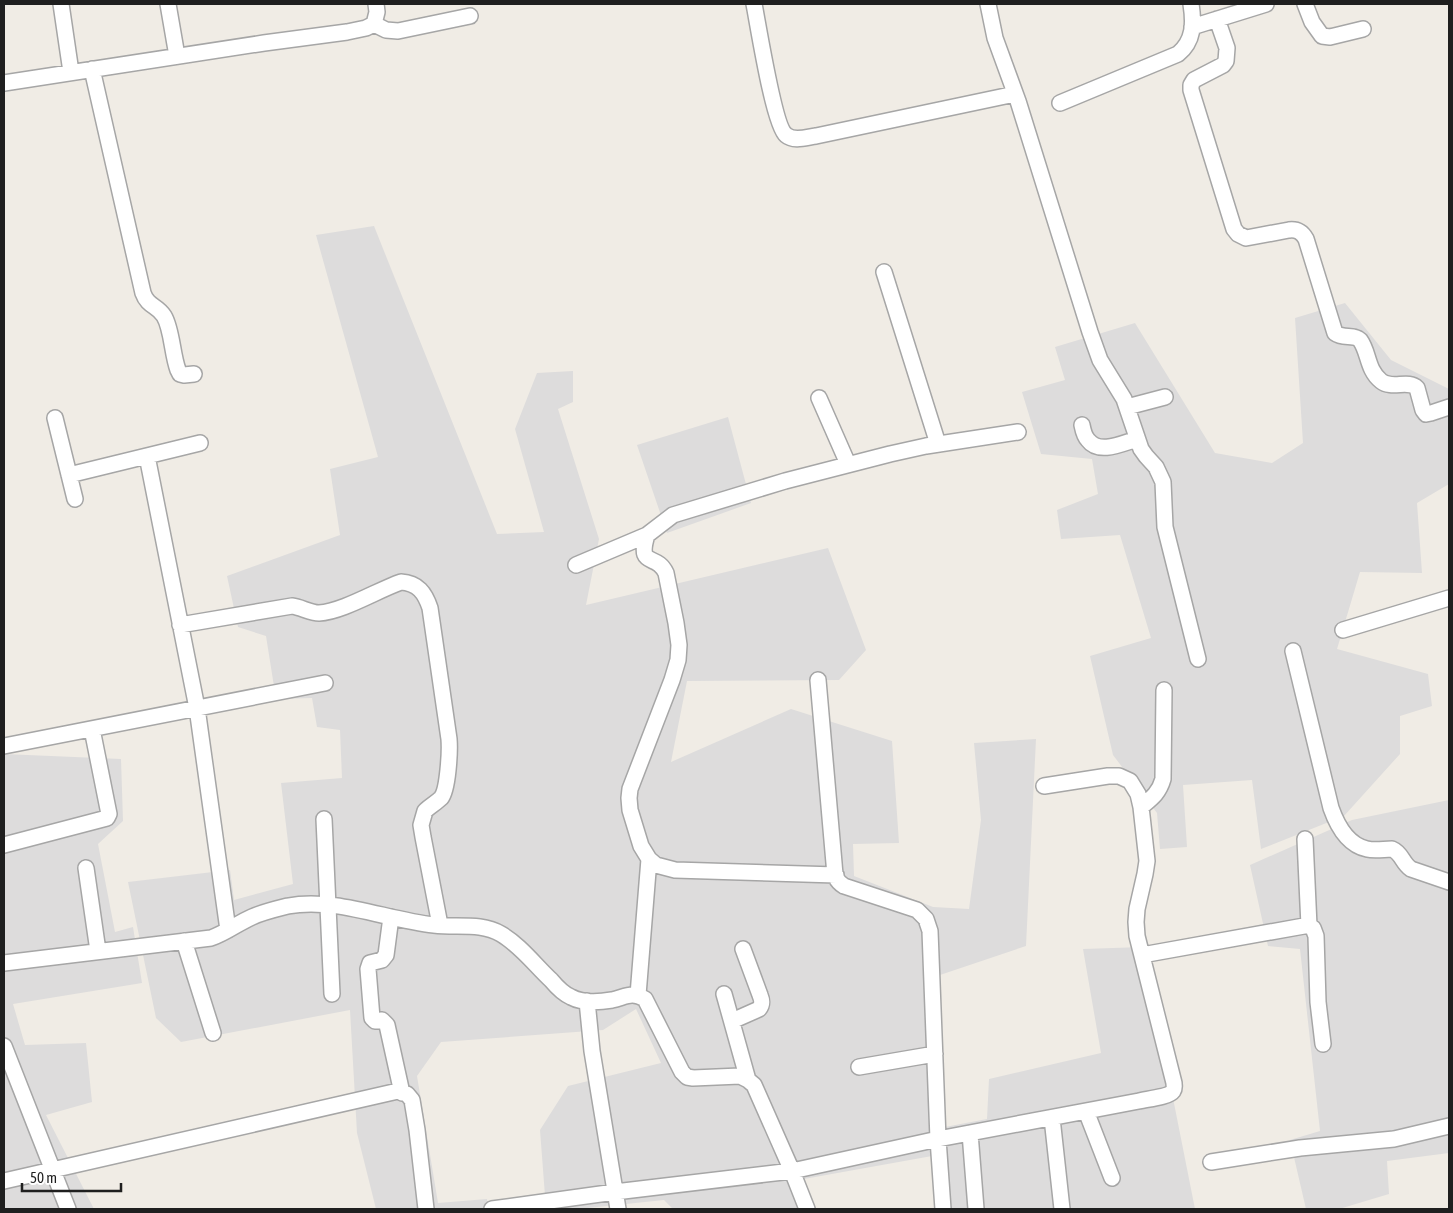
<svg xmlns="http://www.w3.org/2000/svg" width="1453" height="1213" viewBox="0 0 1453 1213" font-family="'Asap Condensed',sans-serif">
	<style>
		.residential { fill: #dddcdc }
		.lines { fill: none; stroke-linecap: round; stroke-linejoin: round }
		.minor-casing { stroke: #a6a6a6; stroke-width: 18 }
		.minor { stroke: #fff; stroke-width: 15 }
	</style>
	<rect width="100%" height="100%" fill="#f0ece5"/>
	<path class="residential" d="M374,226L497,534L544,532L515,429L537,373L573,371V402L558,409L599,539L586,605L828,548L866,650L839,680L687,681L671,762L791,709L892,741L899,843L853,844L854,876L933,907L969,909L981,820L974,743L1036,739L1026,946L940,975L945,1127L987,1119L989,1079L1101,1053L1083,949L1143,947L1195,1209H935L932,1156L804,1179L805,1209H673L664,1200L578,1209H546L540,1130L568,1086L661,1063L636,1009L603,1030L441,1042L417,1076L438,1203L487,1199L488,1209H376L357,1133L350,1010L181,1042L156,1018L128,882L230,870L234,900L293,884L281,783L342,778L340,730L317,727L312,698L276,699L266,636L238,627L227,576L340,535L330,469L378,457L316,235Z
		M1345,303L1391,360L1449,389V484L1417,503L1422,573L1360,572L1337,649L1428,674L1432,706L1400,716V754L1344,816L1261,849L1252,780L1183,785L1187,847L1160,849L1157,813L1113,755L1090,656L1151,638L1120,535L1061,539L1057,510L1098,494L1092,459L1041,454L1022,392L1065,380L1055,347L1135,323L1215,453L1272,463L1303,443L1295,318Z
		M728,417L751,503L667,533L637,445Z
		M4,754L121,759L123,821L98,844L115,932L133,927L142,983L13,1004L25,1045L86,1043L92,1102L46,1115L94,1209H4Z
		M1449,800V1153L1387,1161L1389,1194L1339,1209H1306L1290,1140L1320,1131L1300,949L1268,946L1250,865L1352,820Z"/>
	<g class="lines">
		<defs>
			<path id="minor" d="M61,4L71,72
				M168,4L177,56
				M754,4C758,24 774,126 786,135C794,142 807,137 816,136L1015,94
				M988,4L995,38L1018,101L1090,332L1100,360L1124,399L1141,449L1146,456L1156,467L1163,482L1165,527L1198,659
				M1305,4L1312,22L1322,36L1330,37L1363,29
				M1217,19L1227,48L1226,61L1223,65L1194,80L1191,85V90L1234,229L1238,234L1246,238L1289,230C1297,229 1302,232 1306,239L1335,333C1343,339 1354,334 1360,340C1369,352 1367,370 1381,381C1392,390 1408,379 1417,388L1423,410L1426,414L1431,413L1449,407
				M374,24L386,30L398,31L470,16
				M1192,27L1266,4
				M92,69L143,293C148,307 157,305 164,316C172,329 172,354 178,370L180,374L184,375L194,374
				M4,83L264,43L347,32L366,28L374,24L377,12L376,4
				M1060,103L1178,54C1194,41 1194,23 1191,4
				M884,272L938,444
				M819,398L848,464
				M1127,407L1165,397
				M55,418L75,499
				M1082,425C1083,430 1084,436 1088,440C1099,455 1123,443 1137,439
				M147,456L197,708L228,930
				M69,475L200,443
				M647,535C637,569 656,552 666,573L676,623L679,645L678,660L672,680L630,789L629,798L630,810L641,846L649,859L656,865L675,870L836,875
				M576,565L647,535L673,515L785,481L890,454L926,446L1018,432
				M180,625L292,606C301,607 310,613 319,613C342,612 378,590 401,582C418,583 425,593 430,608L449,739C450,751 448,790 441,798C436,803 430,806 425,811L421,825L423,837L440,925
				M1343,630L1449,598
				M1293,651L1331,808C1337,825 1348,845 1367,849C1375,851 1384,849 1392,849C1402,853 1402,863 1411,869L1449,882
				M818,680L834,863C835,873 834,880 844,886L917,910L926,919L930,931L938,1139L943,1209
				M4,746L325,683
				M1141,807C1152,798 1159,793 1163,779L1164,690
				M324,819L332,994
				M1305,839L1309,926
				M4,845L107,818L109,814L92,729
				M86,868L98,951
				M391,917L386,955L382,960L370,963L368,969L372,1018L375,1021L382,1020L387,1025L402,1093
				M184,941L213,1033
				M1142,955L1304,926H1309L1313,928L1316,936L1318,1002L1323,1044
				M4,963L211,938C226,933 238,923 252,917C263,912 276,909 288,906C335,897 387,920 434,925C456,928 481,922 501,934C520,945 535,965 551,980C556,986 564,994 571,997C582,1003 600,1002 612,1000C626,997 631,991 645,999L682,1072L687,1077L693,1078L740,1076L748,1080L754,1085L792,1171L807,1209
				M724,994L748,1080
				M638,995L649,859
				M587,1001L592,1051L618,1209
				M732,1021L759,1009C763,1004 762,1000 760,995L743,949
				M4,1046L68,1209
				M859,1067L935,1054
				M1086,1111L1112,1178
				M1052,1118L1062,1209
				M970,1133L976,1209
				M1211,1162L1300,1148L1394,1139L1449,1126
				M4,1181L398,1091L407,1094L412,1100L417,1130L426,1209
				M492,1209L615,1192L792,1171L938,1139L1139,1101C1147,1099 1169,1097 1173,1091C1175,1088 1174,1086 1174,1083L1137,936L1136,922L1137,909L1145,874L1147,861L1141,807L1138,794L1130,781L1119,776H1108L1044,786"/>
		</defs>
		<use href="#minor" class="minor-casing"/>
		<use href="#minor" class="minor"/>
	</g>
	<rect width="1453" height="1213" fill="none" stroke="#1f1f1f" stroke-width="10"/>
	<path d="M22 1183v8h99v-8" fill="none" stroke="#1f1f1f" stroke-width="2.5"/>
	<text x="30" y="1183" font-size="15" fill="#1f1f1f" stroke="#ffffff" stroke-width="4" paint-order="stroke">50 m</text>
</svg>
